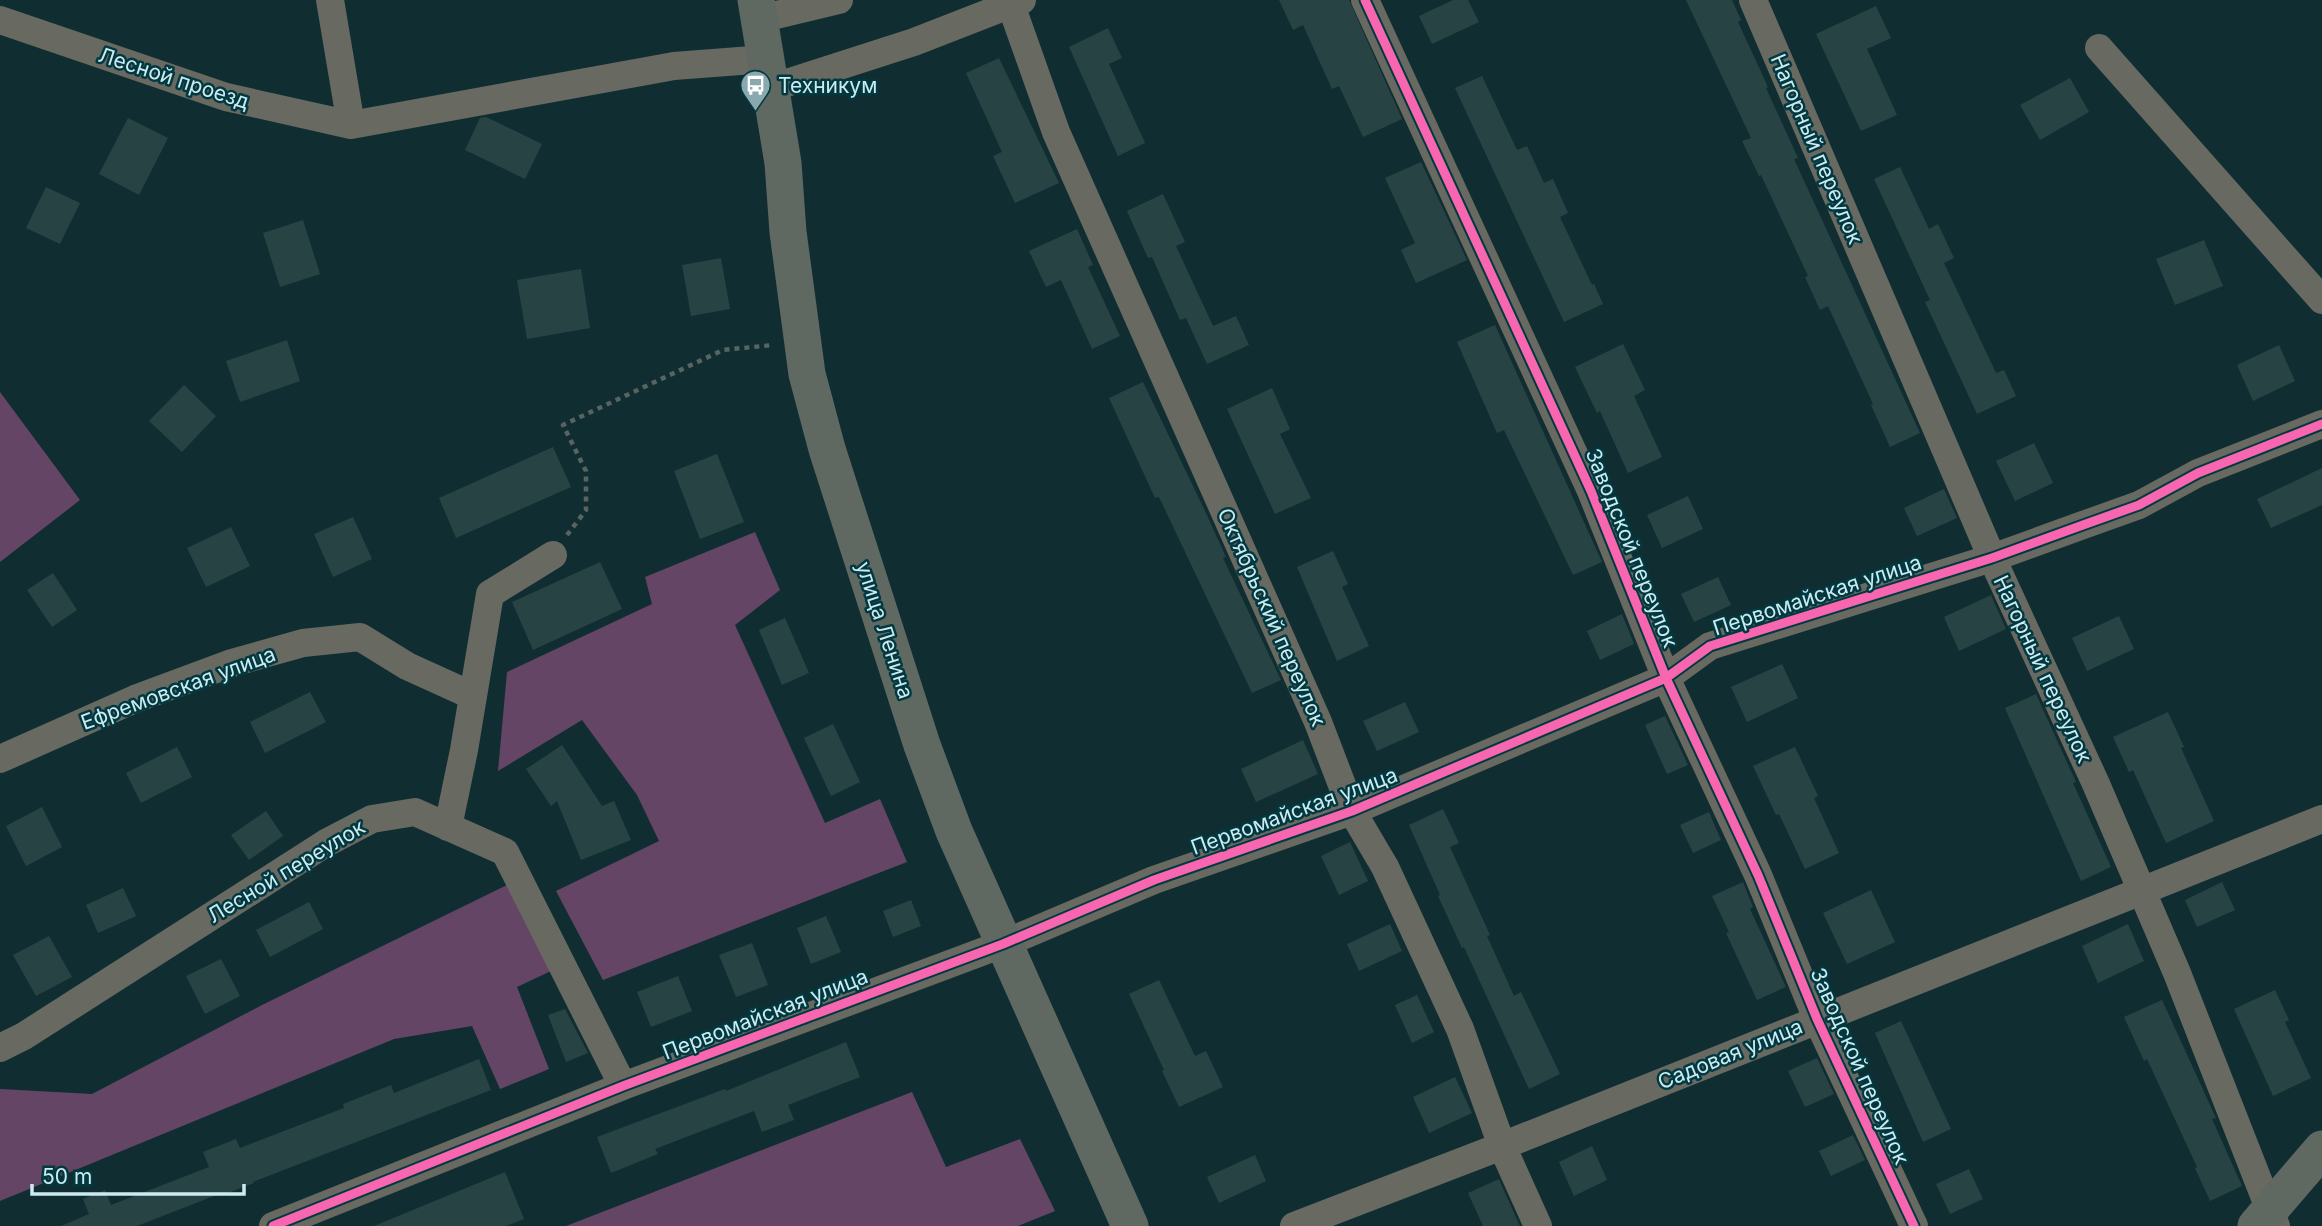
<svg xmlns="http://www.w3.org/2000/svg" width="2322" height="1226" viewBox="0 0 2322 1226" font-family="Inter,sans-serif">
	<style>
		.green { fill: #644565 }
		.building { fill: #284344 }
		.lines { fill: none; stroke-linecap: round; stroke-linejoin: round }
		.path { stroke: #596462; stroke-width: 4.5; stroke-dasharray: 5 5; stroke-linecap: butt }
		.minor { stroke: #686961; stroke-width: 28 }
		.major { stroke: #606961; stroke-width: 37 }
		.cycleway-casing { stroke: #023840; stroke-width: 13 }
		.cycleway { stroke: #f766af; stroke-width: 9 }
		.labels { text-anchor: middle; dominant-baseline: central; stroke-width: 5; stroke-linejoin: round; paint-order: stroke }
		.street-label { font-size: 21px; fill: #ccebf1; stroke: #023840 }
		.poi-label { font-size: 21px; fill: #ccebf1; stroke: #023840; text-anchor: start }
	</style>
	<rect width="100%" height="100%" fill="#102e32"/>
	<path class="green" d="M0,392L80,500L0,562Z
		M755,532L780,590L735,625L825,823L880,799L907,862L603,980L556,891L659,841L637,795L582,720L498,771L507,672L652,604L645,577Z
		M509,884L553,970L517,987L549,1069L500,1089L472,1026L394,1039L0,1201V1089L92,1094L262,1005Z
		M912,1092L946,1167L1020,1139L1055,1211L1018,1226H566Z"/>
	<path class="building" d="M1279,0H1349L1402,119L1363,137L1339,86L1332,89L1303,25L1293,30Z
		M1453,0H1468L1479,22L1432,44L1419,16Z
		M1686,0H1732L1741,20L1738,22L1768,87L1766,88L1798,158L1794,159L1920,433L1890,447L1871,405L1873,404L1828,306L1820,310L1805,277L1808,276L1761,175L1759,176L1742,141L1751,138Z
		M1876,6L1891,38L1867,49L1897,115L1861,131L1816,34Z
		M1108,28L1122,58L1109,64L1145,143L1118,156L1069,47Z
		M999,58L1059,183L1015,203L993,156L1002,152L966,73Z
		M1482,76L1517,150L1527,146L1544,183L1553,179L1568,213L1560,217L1592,285L1594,284L1603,304L1564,322L1455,88Z
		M2070,78L2089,112L2040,140L2020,105Z
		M486,117L542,144L525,179L465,150L480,118Z
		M128,118L168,138L139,195L99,174Z
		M1421,162L1467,260L1416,283L1401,250L1415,243L1385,178Z
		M1900,167L1929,229L1938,224L1954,258L1944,263L1996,373L2004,370L2016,396L1977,414L1925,302L1930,300L1874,179Z
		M46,187L80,203L60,244L26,228Z
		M1163,194L1185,242L1176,246L1213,326L1236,316L1249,345L1207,364L1186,318L1180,320L1152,257L1148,258L1127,211Z
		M303,220L320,274L280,287L263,233Z
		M1077,229L1093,265L1088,267L1120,336L1092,349L1061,280L1046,287L1029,251Z
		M2204,240L2223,286L2175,305L2156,259Z
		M721,258L730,309L691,316L682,265Z
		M581,269L590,328L527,339L517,280Z
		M1495,325L1602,562L1573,575L1504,430L1497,433L1457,342Z
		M287,340L300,381L240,402L226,361Z
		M1623,344L1645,390L1634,396L1662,457L1628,473L1600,411L1597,413L1575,367Z
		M2279,345L2295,381L2253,401L2237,365Z
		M1143,382L1205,511L1226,557L1223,558L1281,680L1252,693L1159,497L1155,498L1109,398Z
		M184,385L216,416L182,452L149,421Z
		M1272,388L1290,429L1280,434L1311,498L1275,514L1227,409Z
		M2034,443L2053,483L2015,501L1996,461Z
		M553,447L571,487L456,538L439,498Z
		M717,454L744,522L700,539L674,471Z
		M2322,468V505L2271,528L2257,499Z
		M1944,489L1957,518L1917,536L1904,508Z
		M1688,496L1703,529L1662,548L1647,515Z
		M353,517L372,559L333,577L314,534Z
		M231,527L250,566L206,587L187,548Z
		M1333,551L1348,584L1342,587L1369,646L1337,661L1297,567Z
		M600,562L622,609L533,650L512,602Z
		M53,573L77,610L52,627L27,590Z
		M1718,577L1731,605L1694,622L1681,594Z
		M1991,595L2006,629L1959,651L1944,617Z
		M1622,614L1634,644L1600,660L1587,631Z
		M2119,616L2134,649L2087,671L2072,638Z
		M785,618L809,673L782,685L759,630Z
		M1782,664L1798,698L1747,722L1731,687Z
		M310,692L326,722L265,753L250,722Z
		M2036,694L2076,782L2073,783L2111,867L2081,881L2005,708Z
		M1405,702L1419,732L1377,751L1363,721Z
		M2168,712L2184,747L2181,748L2214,821L2166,843L2133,770L2129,772L2113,737Z
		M1665,716L1688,765L1667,774L1645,725Z
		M833,724L860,782L831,796L804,738Z
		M1303,740L1318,774L1256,802L1241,769Z
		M562,745L602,806L614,801L631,840L581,860L557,801L551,806L526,769Z
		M177,747L192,777L141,803L126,773Z
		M1795,747L1818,796L1814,798L1839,853L1805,869L1779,814L1776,815L1753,766Z
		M42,807L62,847L26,866L6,826Z
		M1443,809L1459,843L1450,847L1490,935L1487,936L1514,996L1521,992L1560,1074L1529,1089L1464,947L1462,948L1438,896L1440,895L1409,825Z
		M266,811L283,836L249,860L231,835Z
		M1709,812L1721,840L1693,853L1680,825Z
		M1350,842L1368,881L1339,895L1321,856Z
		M1743,882L1753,907L1750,909L1786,987L1757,1000L1726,933L1729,932L1712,896Z
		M2222,882L2235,910L2197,927L2185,900Z
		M123,888L136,916L98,933L86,905Z
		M1871,890L1895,942L1847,964L1823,913Z
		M911,900L921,926L893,937L883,911Z
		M309,902L323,929L270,957L256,930Z
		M826,916L841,952L811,964L797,928Z
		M1390,924L1402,951L1359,971L1347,944Z
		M2128,924L2144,961L2098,983L2082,946Z
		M49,936L72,977L36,996L13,955Z
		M752,943L768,985L736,997L719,955Z
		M221,959L240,996L205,1014L186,976Z
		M678,976L692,1011L651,1027L637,992Z
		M1159,980L1195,1056L1206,1051L1223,1087L1179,1107L1162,1071L1164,1070L1129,994Z
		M2275,990L2289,1020L2285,1022L2311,1078L2273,1096L2234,1009Z
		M1417,995L1434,1032L1412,1043L1395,1005Z
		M2162,1000L2216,1118L2212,1119L2242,1186L2210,1201L2195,1168L2197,1167L2147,1059L2144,1061L2124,1017Z
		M565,1009L588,1053L566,1062L548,1015Z
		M1901,1021L1951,1129L1923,1142L1875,1033Z
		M846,1042L860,1077L788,1105L794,1120L762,1132L754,1111L655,1149L658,1154L611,1173L597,1137L725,1089L726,1091Z
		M1817,1058L1834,1094L1805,1107L1788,1071Z
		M479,1059L491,1090L253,1182L254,1183L220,1196L219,1194L137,1226H61L89,1214L83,1199L105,1190L111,1205L209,1167L203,1152L236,1139L240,1148L344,1108L343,1104L391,1085L394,1093Z
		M1455,1077L1472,1113L1429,1133L1413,1097Z
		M1853,1135L1865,1160L1831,1176L1819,1151Z
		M1592,1146L1607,1180L1574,1196L1559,1162Z
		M1255,1155L1266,1181L1219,1203L1207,1177Z
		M1969,1169L1983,1199L1950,1214L1936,1184Z
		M505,1172L524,1219L506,1226H374Z
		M1499,1179L1501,1184L1520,1226H1483L1468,1193Z"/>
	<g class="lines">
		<path class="path" d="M567,535L586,510V471L563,425L723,350L773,345"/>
		<path class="minor" d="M330,0L351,125
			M1365,0L1591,491L1666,678L1758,875L1817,1019L1914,1226
			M1753,0L1992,558L2096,784L2177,973L2276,1226
			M1011,5L1056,132L1318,722L1352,811L1385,867L1460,1029L1502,1146L1538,1226
			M760,19L839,0
			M0,20L226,97L351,125L674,66L766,59
			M2099,48L2322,300
			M771,88L914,42L1022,0
			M0,759L135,699L232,663L303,643L360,637L407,666L473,696
			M448,827L464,750L490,594L553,555
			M0,1048L24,1036L326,843L372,819L415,812L505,852L623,1086
			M273,1226L623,1086L1003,944L1154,880L1352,811L1666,678L1710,646L1992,558L2083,525L2139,505L2198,473L2322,424
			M1294,1226L1502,1146L2322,819"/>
		<path class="major" d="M756,0L783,163L788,232L807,374L827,449L922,745L954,831L1130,1226
			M2256,1226L2322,1149"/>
		<defs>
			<path id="cycleway" d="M1365,0L1591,491L1666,678L1758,875L1817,1019L1914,1226
				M273,1226L623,1086L1003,944L1154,880L1352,811L1666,678L1710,646L1992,558L2083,525L2139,505L2198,473L2322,424"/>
		</defs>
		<use href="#cycleway" class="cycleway-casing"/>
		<use href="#cycleway" class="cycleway"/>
	</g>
	<defs>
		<symbol id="bus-pin" viewBox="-11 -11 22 30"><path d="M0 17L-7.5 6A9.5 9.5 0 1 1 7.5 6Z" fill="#8aa9ae" stroke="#023840"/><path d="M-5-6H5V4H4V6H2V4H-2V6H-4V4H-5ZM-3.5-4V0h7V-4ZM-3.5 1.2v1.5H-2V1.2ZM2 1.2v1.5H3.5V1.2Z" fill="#fff"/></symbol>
	</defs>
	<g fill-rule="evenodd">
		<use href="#bus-pin" x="738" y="68" width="35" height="47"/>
	</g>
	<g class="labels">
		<g class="street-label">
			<text transform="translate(174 78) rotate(18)">Лесной проезд</text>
			<text transform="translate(1817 149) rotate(67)">Нагорный переулок</text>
			<text transform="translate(1632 548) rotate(68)">Заводской переулок</text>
			<text transform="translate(1817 595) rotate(-18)">Первомайская улица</text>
			<text transform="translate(1272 617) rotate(66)">Октябрьский переулок</text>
			<text transform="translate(885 630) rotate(72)">улица Ленина</text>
			<text transform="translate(2043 669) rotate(65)">Нагорный переулок</text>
			<text transform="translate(178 688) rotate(-20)">Ефремовская улица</text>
			<text transform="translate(1294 811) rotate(-20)">Первомайская улица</text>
			<text transform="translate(286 871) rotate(-31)">Лесной переулок</text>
			<text transform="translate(765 1014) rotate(-21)">Первомайская улица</text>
			<text transform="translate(1730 1054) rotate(-22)">Садовая улица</text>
			<text transform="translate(1860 1066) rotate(66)">Заводской переулок</text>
		</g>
		<g class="poi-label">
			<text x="778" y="85">Техникум</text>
		</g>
	</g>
	<path d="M32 1184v10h212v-10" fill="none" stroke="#ccebf1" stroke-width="3.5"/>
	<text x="42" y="1184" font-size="21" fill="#ccebf1" stroke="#023840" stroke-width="5" paint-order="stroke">50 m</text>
</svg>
